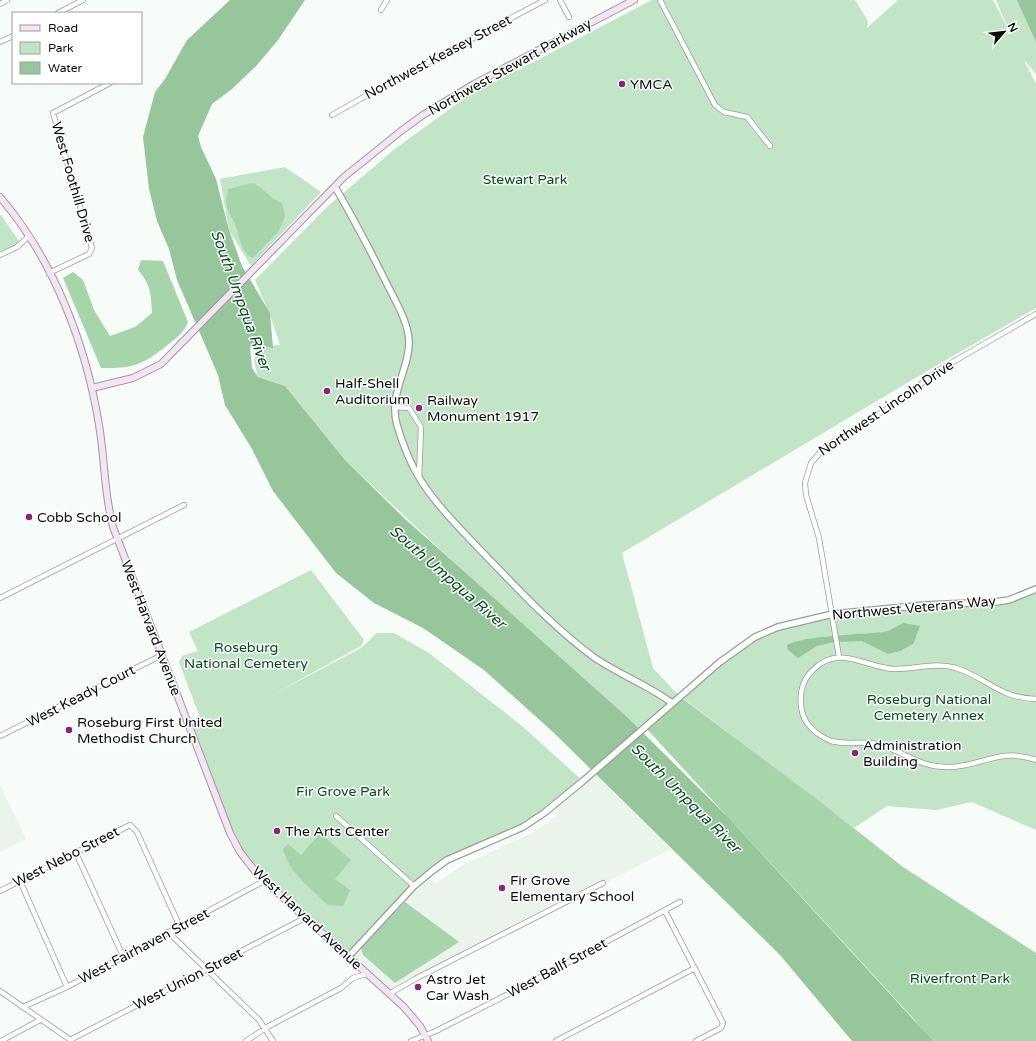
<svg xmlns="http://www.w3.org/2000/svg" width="1036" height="1041" viewBox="0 0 1036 1041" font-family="'Varela Round',sans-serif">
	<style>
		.built { fill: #eaf4eb }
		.green { fill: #c3e5c7 }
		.forest { fill: #a6d5ab }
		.water { fill: #97c59c }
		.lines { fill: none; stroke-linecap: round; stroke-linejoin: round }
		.minor-casing { stroke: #9a9e9a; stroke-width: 6 }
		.tertiary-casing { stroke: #9a9e9a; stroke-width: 8 }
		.secondary-casing { stroke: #9a9e9a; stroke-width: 8 }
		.minor { stroke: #fff; stroke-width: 4.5 }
		.tertiary { stroke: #fff; stroke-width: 5.5 }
		.secondary { stroke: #f7e3f3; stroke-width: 6 }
		.poi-dot { fill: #8f2082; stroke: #fff; stroke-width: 1.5 }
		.labels { text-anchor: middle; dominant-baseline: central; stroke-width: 3; stroke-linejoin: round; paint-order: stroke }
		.street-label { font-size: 14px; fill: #0a0c0a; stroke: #fff }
		.poi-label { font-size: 14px; fill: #0a0c0a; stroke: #fff; text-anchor: start }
		.park-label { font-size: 14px; fill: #044e1c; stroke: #fff }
		.water-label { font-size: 15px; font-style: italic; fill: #044e1b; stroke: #fff }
	</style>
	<rect width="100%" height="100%" fill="#f8fcf9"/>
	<path class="built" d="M593,772L671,849L389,994L348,957L425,876L436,883L465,864L534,832L558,815L555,804Z
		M0,785L26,839L0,852Z"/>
	<path class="green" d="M652,0H855L868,21L867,28L898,0H993L1010,33L996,0H1036V74L1024,60L1036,84V308L927,371L622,553L653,668L679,696L745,644L778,627L833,614L995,602L1036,591V830L972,802L936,810L887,806L854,828L680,696L619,749L466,574L345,460L285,386L258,377L254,361L257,346L280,345L270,315L255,280L327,207L396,148L468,96Z
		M285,167L321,192L251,266L229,230L220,179Z
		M0,215H1L21,244L0,255Z
		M311,570L364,640L361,646L274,694L361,648L377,633H394L429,653L522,726L583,781L523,827L438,866L425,876L348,957L284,900L240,852L189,727L201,720L179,662L182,656L198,651L189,632Z"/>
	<path class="forest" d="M253,183C264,188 270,199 282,203L285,216L279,231L253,258C239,252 241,237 235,224C232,217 226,210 226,201C226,197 228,192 228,189Z
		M141,260L163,261L188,322C184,332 178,337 170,343C144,364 134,369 101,368L63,278L73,272L83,280L94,310L110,336L135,327L152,313C151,294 151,285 138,270Z
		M679,696L822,803L903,867L1036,953V1041H931L912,1017L645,727Z
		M320,833L351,860L335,879L350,890L343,906L328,905C311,889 289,873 283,849L288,844L301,855Z
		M405,902L459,942L395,983L363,955L361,948Z"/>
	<path class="water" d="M230,0H305L278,40L257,65L232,89L212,104L198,136L201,147L216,179L229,230L242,266L270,313L273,348L261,345L250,347L252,368L258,377L285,386L345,460L404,518L627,717L727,816L933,1041H852L780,955L554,733L484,670L423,628L374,603L336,573L273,491L252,449L225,405L218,375L177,280L169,249L157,221L149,189L143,137L155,92L165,79L187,40Z
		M1017,0H1036V42Z
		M904,623L920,626L913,644L900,651L888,654L862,641L835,642L817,646L798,658L788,650L787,646C794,636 867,634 884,632C891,631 897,625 904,623Z"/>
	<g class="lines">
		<defs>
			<path id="minor" d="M560,0L569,17
				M660,0L715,105L724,112L747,117L770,146
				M0,4L7,0
				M381,10L387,0
				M58,13L83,0
				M0,42L13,36
				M332,115L385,85L545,0
				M0,255L17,247L28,237
				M49,273L89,254L92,248L53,113L110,83
				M395,407L409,408L421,427L419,478
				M0,598L184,505
				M839,657L819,538L806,495L805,483L811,463L824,448L896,403L939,370L1036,314
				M1036,699C999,698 987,678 956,668C935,662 916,669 896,669C869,669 845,647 820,664C813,669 806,676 803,685C799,696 800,713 807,723C813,731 821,737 831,741C845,745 862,741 876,744C904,750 917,768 950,767C983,766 1000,747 1036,760
				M0,736L162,655
				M336,816L414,886
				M76,853L123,956
				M20,881L67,987
				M0,891L130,825L137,832L180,927
				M665,911L723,1023L721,1028L696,1041
				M168,932L259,1020L273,1041
				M0,991L72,1041
				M389,994L415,979L603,883
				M23,1007L67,987L264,881
				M70,1040L305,918
				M1,1041L40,1020
				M246,1041L269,1026L341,988L353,978L366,974
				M411,1041L436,1031L524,986L680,902
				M556,1041L695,968"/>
			<path id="tertiary" d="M335,187C354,219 371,252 388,286C396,302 408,322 409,341C410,369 388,393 397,425C402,442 410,463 420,479C435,504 466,535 487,557C521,592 555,629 595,658C620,675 648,685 672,703
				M348,957L414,886L432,871L447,860L523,827L544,813L583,781L720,662L755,637L778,627L833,614L925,605L995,602L1009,600L1036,589"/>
			<path id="secondary" d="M0,197C54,260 86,345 99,425C105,460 104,494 113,527L230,833L240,852L258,875L404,1007L420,1026L428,1041
				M92,388L133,378L161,364L344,177L401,131L423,115L474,84L634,0"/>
		</defs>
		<use href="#minor" class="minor-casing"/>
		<use href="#tertiary" class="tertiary-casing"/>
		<use href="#secondary" class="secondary-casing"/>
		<use href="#minor" class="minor"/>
		<use href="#tertiary" class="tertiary"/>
		<use href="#secondary" class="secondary"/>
	</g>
	<g class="poi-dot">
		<circle cx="622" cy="84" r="4"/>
		<circle cx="327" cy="391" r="4"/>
		<circle cx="419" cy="408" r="4"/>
		<circle cx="29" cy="517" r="4"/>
		<circle cx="69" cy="730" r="4"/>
		<circle cx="855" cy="753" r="4"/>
		<circle cx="277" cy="831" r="4"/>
		<circle cx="502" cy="888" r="4"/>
		<circle cx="418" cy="987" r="4"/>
	</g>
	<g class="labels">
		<g class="street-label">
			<text transform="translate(438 57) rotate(-28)">Northwest Keasey Street</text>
			<text transform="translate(510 67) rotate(-29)">Northwest Stewart Parkway</text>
			<text transform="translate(73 182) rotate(74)">West Foothill Drive</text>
			<text transform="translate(886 408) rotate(-34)">Northwest Lincoln Drive</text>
			<text transform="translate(914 608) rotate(-5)">Northwest Veterans Way</text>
			<text transform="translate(151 628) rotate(69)">West Harvard Avenue</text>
			<text transform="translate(81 696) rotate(-27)">West Keady Court</text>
			<text transform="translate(66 857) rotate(-27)">West Nebo Street</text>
			<text transform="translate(307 918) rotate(43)">West Harvard Avenue</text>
			<text transform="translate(144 946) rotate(-28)">West Fairhaven Street</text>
			<text transform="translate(557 968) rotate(-28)">West Ballf Street</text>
			<text transform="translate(188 979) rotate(-27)">West Union Street</text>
		</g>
		<g class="poi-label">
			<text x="630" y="84">YMCA</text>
			<text x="335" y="383">Half-Shell<tspan x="335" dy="16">Auditorium</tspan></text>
			<text x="427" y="400">Railway<tspan x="427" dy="16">Monument 1917</tspan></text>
			<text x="37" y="517">Cobb School</text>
			<text x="77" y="722">Roseburg First United<tspan x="77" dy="16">Methodist Church</tspan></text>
			<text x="863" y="745">Administration<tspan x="863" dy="16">Building</tspan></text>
			<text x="285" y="831">The Arts Center</text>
			<text x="510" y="880">Fir Grove<tspan x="510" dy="16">Elementary School</tspan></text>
			<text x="426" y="979">Astro Jet<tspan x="426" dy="16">Car Wash</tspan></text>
		</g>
		<g class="park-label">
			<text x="525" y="179">Stewart Park</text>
			<text x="246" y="647">Roseburg<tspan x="246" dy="16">National Cemetery</tspan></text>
			<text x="929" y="699">Roseburg National<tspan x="929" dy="16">Cemetery Annex</tspan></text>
			<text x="343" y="791">Fir Grove Park</text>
			<text x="960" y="978">Riverfront Park</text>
		</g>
		<g class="water-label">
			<text transform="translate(241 300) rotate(70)">South Umpqua River</text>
			<text transform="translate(448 577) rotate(41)">South Umpqua River</text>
			<text transform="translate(686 798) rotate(45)">South Umpqua River</text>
		</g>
	</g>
	<rect x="12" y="12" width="130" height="72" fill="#ffffff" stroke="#9d9e9d"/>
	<rect x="20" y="25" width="20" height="6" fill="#f7e3f3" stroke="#9d9e9d"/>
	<text x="48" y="32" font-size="12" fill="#0a0c0a">Road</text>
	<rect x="20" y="42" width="20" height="12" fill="#c3e5c7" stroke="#9d9e9d"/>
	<text x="48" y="52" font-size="12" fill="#0a0c0a">Park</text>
	<rect x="20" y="62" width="20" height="12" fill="#97c59c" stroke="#9d9e9d"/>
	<text x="48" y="72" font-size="12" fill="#0a0c0a">Water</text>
	<g transform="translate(1004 32) rotate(62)" stroke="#ffffff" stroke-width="3" paint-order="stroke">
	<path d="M0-3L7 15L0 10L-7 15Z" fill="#0a0c0a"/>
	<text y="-6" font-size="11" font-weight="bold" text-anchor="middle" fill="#0a0c0a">N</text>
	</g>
</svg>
